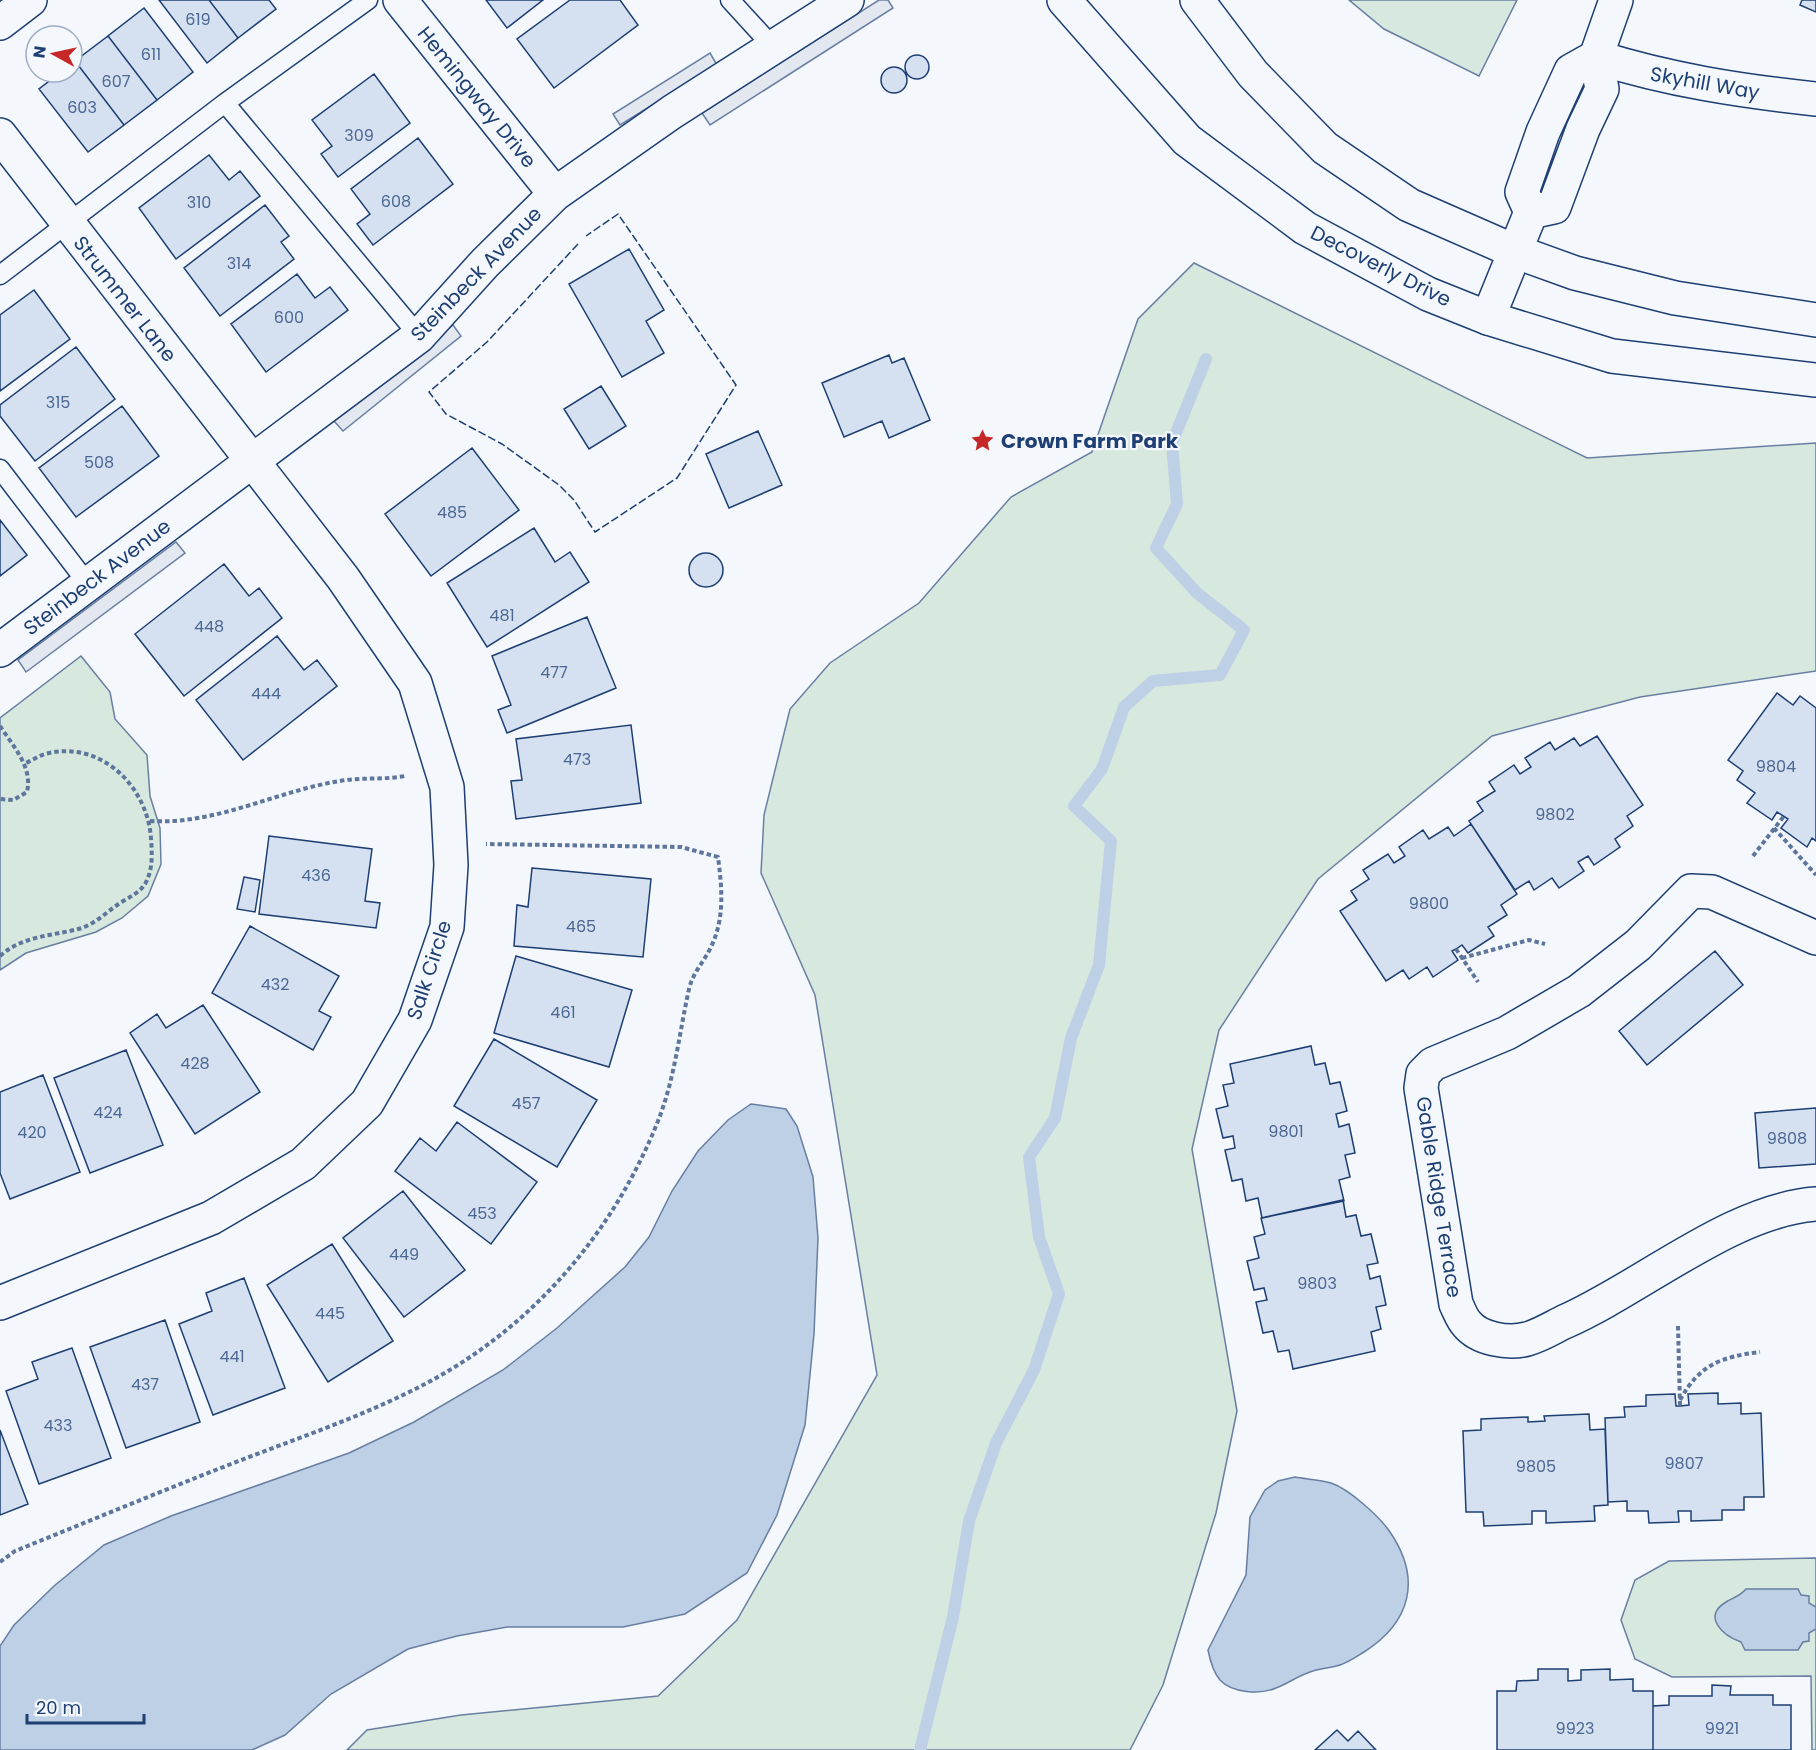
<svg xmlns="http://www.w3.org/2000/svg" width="1816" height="1750" viewBox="0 0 1816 1750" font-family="Poppins,sans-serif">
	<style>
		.green { fill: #d7e8df; stroke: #687fa3; stroke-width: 1.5 }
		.parking { fill: #e3e8f0; stroke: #687fa3; stroke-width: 1.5 }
		.water { fill: #bed0e5; stroke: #687fa3; stroke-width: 1.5 }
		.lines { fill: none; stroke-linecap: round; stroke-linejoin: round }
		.stream { stroke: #bed0e5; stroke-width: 12 }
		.building { fill: #d5e0f0; stroke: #1d3f73; stroke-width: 1.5 }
		.service-casing { stroke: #1d3f73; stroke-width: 21 }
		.minor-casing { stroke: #1d3f73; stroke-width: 36 }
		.tertiary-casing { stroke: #1d3f73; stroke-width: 36 }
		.path { stroke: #5e769c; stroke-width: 4; stroke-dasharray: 4.5 3; stroke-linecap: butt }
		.service { stroke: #f4f7fb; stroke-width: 18 }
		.minor { stroke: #f4f7fb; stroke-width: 33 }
		.tertiary { stroke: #f4f7fb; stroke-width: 33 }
		.fence { stroke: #1d3f73; stroke-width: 1.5; stroke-dasharray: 8 3; stroke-linecap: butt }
		.labels { text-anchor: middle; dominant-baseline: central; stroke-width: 4.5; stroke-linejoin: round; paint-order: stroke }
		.number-label { font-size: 16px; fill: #4b6792 }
		.street-label { font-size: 20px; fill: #1d3f73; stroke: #f4f7fb }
		.poi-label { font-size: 20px; font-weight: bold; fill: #1d3f73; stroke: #f4f7fb; text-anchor: start }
	</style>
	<rect width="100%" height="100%" fill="#f4f7fb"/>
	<path class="green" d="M1349,0H1517L1479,76L1384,29Z
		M1194,263L1587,458L1816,443V671L1640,697L1492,736L1318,879L1219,1030L1192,1149L1237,1411L1216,1513L1163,1685L1130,1750H347L367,1730L461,1715L658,1696L737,1620L877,1375L815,995L761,873L764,815L790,709L830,663L919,603L1011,497L1092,452L1138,319Z
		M81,656L110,692L115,719L147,755L150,796L160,828L161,864L148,896L122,918L96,932L26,953L0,970V718Z
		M1816,1558V1750H1812L1811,1676L1672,1677L1635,1659L1621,1620L1635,1580L1669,1561Z"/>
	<path class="parking" d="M879,0H888L893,8L710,125L702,113Z
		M710,53L717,65L620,125L613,114Z
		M453,325L461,336L343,431L334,421Z
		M176,542L185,553L26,672L18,660Z"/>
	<path class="water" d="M751,1104L786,1109L797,1126L813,1177L818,1238L814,1334L805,1425L777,1515L747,1573L685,1614L623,1627H507L457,1636L408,1649L331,1694L285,1735L252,1750H0V1646L14,1625L54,1586L104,1545L171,1516L349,1453L414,1422L503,1370L557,1328L625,1267L649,1237L672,1191L698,1151L728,1120Z
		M1295,1477C1306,1479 1320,1480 1331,1483C1349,1489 1379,1516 1390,1532C1422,1579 1411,1622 1364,1652C1356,1657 1349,1662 1340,1665C1331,1668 1322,1668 1313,1671C1299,1675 1289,1683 1276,1688C1260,1695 1232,1693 1220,1680C1213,1672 1210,1660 1208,1650L1246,1575L1250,1517L1265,1490L1278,1481Z
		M1746,1589H1798L1801,1595L1809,1596V1603L1816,1607V1629L1809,1633V1641L1803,1642L1798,1650H1745L1741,1642C1724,1636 1701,1617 1726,1602C1734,1597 1739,1597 1746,1589Z"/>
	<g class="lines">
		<path class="stream" d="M920,1750L953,1617L969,1521L996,1443L1034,1370L1059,1294L1039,1237L1029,1157L1055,1118L1071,1038L1099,965L1111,841L1074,806L1102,769L1124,707L1153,681L1220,675L1244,630L1197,593L1156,548L1177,504L1172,443L1206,359"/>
	</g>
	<path class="building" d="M159,0H209L238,38L207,63Z
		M209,0H269L276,9L238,38Z
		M486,0H543L507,28Z
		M570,0H620L638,25L554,88L517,39Z
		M1802,0H1816V12L1800,5Z
		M144,8L193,72L157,100L108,36Z
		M108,36L157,100L124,125L75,61Z
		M905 67a12 12 0 1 1 24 0a12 12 0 1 1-24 0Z
		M75,61L124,125L88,152L39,89L61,72H72V64Z
		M881 80a13 13 0 1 1 26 0a13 13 0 1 1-26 0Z
		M374,74L410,123L338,177L321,154L332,146L312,120Z
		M418,138L453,184L373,245L357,224L370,214L351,189Z
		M209,155L229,180L240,171L260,196L176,259L139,208Z
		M265,205L289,236L281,242L294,259L220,316L184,268Z
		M629,249L664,310L646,321L664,353L622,377L569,284Z
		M297,274L315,298L330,287L348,310L266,372L231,324Z
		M34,290L70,339L0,391V315Z
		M76,347L115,399L35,461L0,416V405Z
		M889,355L892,363L904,358L930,420L889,438L882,421L844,437L822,383Z
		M601,386L626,426L589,449L564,409Z
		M122,406L159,456L76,517L39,468Z
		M758,431L782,485L729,508L706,454Z
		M472,448L519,510L431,576L385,514Z
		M0,520L27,555L0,576Z
		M534,528L555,562L570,552L589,582L487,647L447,583Z
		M689 570a17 17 0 1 1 34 0a17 17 0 1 1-34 0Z
		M224,564L249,596L259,588L282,618L184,696L135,634Z
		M587,617L616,688L507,733L498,710L511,705L492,656Z
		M277,636L304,670L317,660L337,686L243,760L196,700Z
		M1777,693L1793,705L1800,696L1816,708V841L1812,838L1807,847L1781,828L1788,819L1777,812L1772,820L1747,803L1755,793L1737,780L1743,771L1728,760Z
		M631,725L641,803L516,819L511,781L522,780L516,739Z
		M1597,736L1643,805L1627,816L1633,826L1615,839L1620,847L1594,865L1588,856L1578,862L1584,871L1559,888L1552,878L1534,890L1529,881L1515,890L1469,821L1483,811L1477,802L1495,791L1489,782L1514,765L1520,774L1531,767L1525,758L1550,742L1555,750L1574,738L1580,746Z
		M1471,824L1517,894L1501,905L1507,915L1488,927L1494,936L1468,953L1462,945L1456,949L1452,951L1458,960L1433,977L1427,967L1409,979L1403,970L1386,981L1340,911L1357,900L1351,891L1369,879L1363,870L1388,854L1394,863L1405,856L1399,847L1423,830L1429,839L1448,827L1454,836Z
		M269,836L372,849L365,901L380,903L376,928L259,914Z
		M532,868L651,879L643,957L514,946L517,905L528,907Z
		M244,877L260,880L255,912L237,909Z
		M250,926L339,976L319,1011L331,1017L313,1050L212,993Z
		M1715,951L1743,985L1647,1065L1619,1031Z
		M516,956L632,990L609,1067L494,1033Z
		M203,1005L260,1092L195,1134L130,1033L157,1014L166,1028Z
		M494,1039L597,1100L557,1167L454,1106Z
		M1311,1046L1315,1065L1325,1063L1330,1084L1340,1082L1347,1111L1336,1114L1339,1127L1349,1124L1355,1153L1345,1155L1350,1177L1339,1180L1344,1201L1262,1218L1258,1198L1246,1201L1242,1179L1232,1181L1225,1150L1235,1148L1233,1136L1223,1138L1216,1109L1228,1106L1223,1085L1234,1083L1230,1064Z
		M126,1050L163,1145L90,1173L54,1078Z
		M43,1075L80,1172L10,1199L0,1173V1092Z
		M1816,1108V1164L1759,1168L1755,1113Z
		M457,1122L537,1182L491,1244L395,1171L420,1138L436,1151Z
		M403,1191L465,1270L404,1317L343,1238Z
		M1343,1200L1346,1217L1356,1215L1361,1236L1371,1234L1378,1263L1367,1265L1370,1279L1380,1276L1386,1305L1376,1307L1381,1329L1371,1332L1375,1351L1293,1369L1289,1350L1278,1352L1273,1331L1263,1333L1256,1302L1267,1300L1264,1288L1254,1290L1247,1261L1259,1258L1254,1237L1265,1234L1261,1218Z
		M332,1244L393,1341L328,1382L267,1285Z
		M244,1278L285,1388L213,1415L179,1324L212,1311L206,1293Z
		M165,1320L200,1422L126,1448L90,1347Z
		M72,1348L111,1458L39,1484L6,1391L38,1379L32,1362Z
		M1718,1393V1404L1741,1403V1414L1761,1413L1764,1497H1744V1510H1722V1520L1691,1521V1511H1678L1679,1522L1649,1523L1648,1511H1627V1501L1608,1502L1605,1418L1625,1417L1624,1407L1646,1406V1395L1675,1394L1676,1406H1680L1689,1405L1688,1394Z
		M1589,1414L1590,1430L1605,1429L1608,1505L1594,1506L1595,1521L1546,1523V1511H1532V1524L1484,1526L1483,1512H1466L1463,1431L1481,1430V1419L1528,1417V1422L1545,1421L1544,1416Z
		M0,1430L28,1504L0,1515Z
		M1538,1669H1568V1681L1581,1680V1670L1610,1669V1680L1633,1679V1691H1653V1750H1497V1691H1516L1517,1681L1538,1680Z
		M1712,1685L1731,1686L1730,1695H1773V1705H1791V1750H1653V1706L1669,1705V1696H1712Z
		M1337,1730L1348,1741L1358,1731L1376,1750H1315Z"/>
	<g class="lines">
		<defs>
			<path id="service" d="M730,0L774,48
				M225,103L419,336
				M0,275L225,103L368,0
				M0,469L88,584"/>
			<path id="minor" d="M400,0L555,194
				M0,23L30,0
				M0,135L343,578L415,683L447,787L451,865L447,927L415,1020L367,1103L303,1164L211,1218L0,1303
				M1531,212L1554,207L1583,129L1602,89L1596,57L1616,0
				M1488,318L1531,212L1522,192L1543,132L1571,71L1596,57C1669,80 1740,91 1816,99
				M0,650L419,336L485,263L555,194L672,112L847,0
				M1816,938L1712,892L1691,891L1638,945L1579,991L1507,1033L1433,1064L1423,1074L1421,1088L1456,1304C1459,1310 1462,1319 1467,1324C1479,1339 1508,1344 1527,1339C1539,1336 1552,1328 1564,1322C1642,1288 1731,1210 1816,1204"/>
			<path id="tertiary" d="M1064,0L1187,140L1305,228L1428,294L1488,318L1612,356L1816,380
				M1197,0L1253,74L1325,148L1409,205L1514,251L1575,273L1675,298L1816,320"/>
		</defs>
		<use href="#service" class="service-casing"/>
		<use href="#minor" class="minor-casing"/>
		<use href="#tertiary" class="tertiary-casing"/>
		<path class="path" d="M0,726C13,746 33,767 27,792L13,800L0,799
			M150,821C217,825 276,791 340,781C361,777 384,780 405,776
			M1774,828L1816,875
			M1753,856L1784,816
			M1456,949L1478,982
			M0,956C23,935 54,936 82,928C96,923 108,911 120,903C131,896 142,892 147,880C153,867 152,852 151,839C148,787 101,739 45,754C38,756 31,761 24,764
			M1462,958L1529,940L1545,944
			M1678,1326L1680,1406
			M1680,1400C1700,1364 1721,1357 1760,1352
			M0,1562L15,1551C87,1522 159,1492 231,1464C300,1437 371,1414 436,1378C538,1321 615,1229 658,1121C675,1078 679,1034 689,989C693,972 704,962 711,947C725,918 722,888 718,857L681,847L486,844"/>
		<use href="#service" class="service"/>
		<use href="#minor" class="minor"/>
		<use href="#tertiary" class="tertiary"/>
		<path class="fence" d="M578,244L487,342L429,392L446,414L502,444L559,485L574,500L595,532L677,478L736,385L618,214L586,236"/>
	</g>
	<defs>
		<symbol id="sight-bare" viewBox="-9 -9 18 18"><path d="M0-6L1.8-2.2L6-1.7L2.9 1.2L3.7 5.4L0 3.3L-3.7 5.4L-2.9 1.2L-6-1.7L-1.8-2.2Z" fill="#c62828" stroke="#f4f7fb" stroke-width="2.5" paint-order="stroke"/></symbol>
	</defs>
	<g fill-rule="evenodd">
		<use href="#sight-bare" x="966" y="424" width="33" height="33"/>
	</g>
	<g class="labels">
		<g class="number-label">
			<text x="198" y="19">619</text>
			<text x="151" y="54">611</text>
			<text x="116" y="81">607</text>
			<text x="82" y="107">603</text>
			<text x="359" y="135">309</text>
			<text x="396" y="201">608</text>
			<text x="199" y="202">310</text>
			<text x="239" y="263">314</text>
			<text x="289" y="317">600</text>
			<text x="58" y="402">315</text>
			<text x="99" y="462">508</text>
			<text x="452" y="512">485</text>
			<text x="502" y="615">481</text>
			<text x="209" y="626">448</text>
			<text x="554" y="672">477</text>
			<text x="266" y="693">444</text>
			<text x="577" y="759">473</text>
			<text x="1776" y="766">9804</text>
			<text x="1555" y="814">9802</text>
			<text x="316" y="875">436</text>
			<text x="1429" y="903">9800</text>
			<text x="581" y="926">465</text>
			<text x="275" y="984">432</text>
			<text x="563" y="1012">461</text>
			<text x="195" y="1063">428</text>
			<text x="526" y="1103">457</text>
			<text x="108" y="1112">424</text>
			<text x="1286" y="1131">9801</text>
			<text x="32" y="1132">420</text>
			<text x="1787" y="1138">9808</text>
			<text x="482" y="1213">453</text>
			<text x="404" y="1254">449</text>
			<text x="1317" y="1283">9803</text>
			<text x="330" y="1313">445</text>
			<text x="232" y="1356">441</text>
			<text x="145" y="1384">437</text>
			<text x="58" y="1425">433</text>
			<text x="1684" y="1463">9807</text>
			<text x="1536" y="1466">9805</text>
			<text x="1575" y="1728">9923</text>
			<text x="1722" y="1728">9921</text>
		</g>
		<g class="street-label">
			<text transform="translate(1705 83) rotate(10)">Skyhill Way</text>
			<text transform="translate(477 97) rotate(51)">Hemingway Drive</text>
			<text transform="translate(1381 266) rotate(27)">Decoverly Drive</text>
			<text transform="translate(476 274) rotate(-46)">Steinbeck Avenue</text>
			<text transform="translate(125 299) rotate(52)">Strummer Lane</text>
			<text transform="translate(97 577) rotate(-37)">Steinbeck Avenue</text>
			<text transform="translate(429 970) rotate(-72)">Salk Circle</text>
			<text transform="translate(1439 1197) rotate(81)">Gable Ridge Terrace</text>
		</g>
		<g class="poi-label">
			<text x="1001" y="441">Crown Farm Park</text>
		</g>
	</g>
	<g transform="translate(54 54) rotate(278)"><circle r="28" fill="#f4f7fb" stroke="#9eadc5" stroke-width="1.5"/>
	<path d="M0-4.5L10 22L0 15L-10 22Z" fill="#c62828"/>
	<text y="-9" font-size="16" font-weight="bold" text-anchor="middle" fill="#1d3f73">N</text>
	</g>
	<path d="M27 1714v9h117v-9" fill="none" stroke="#1d3f73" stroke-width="3"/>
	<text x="36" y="1714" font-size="18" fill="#1d3f73" stroke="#f4f7fb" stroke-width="4.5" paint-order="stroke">20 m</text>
</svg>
